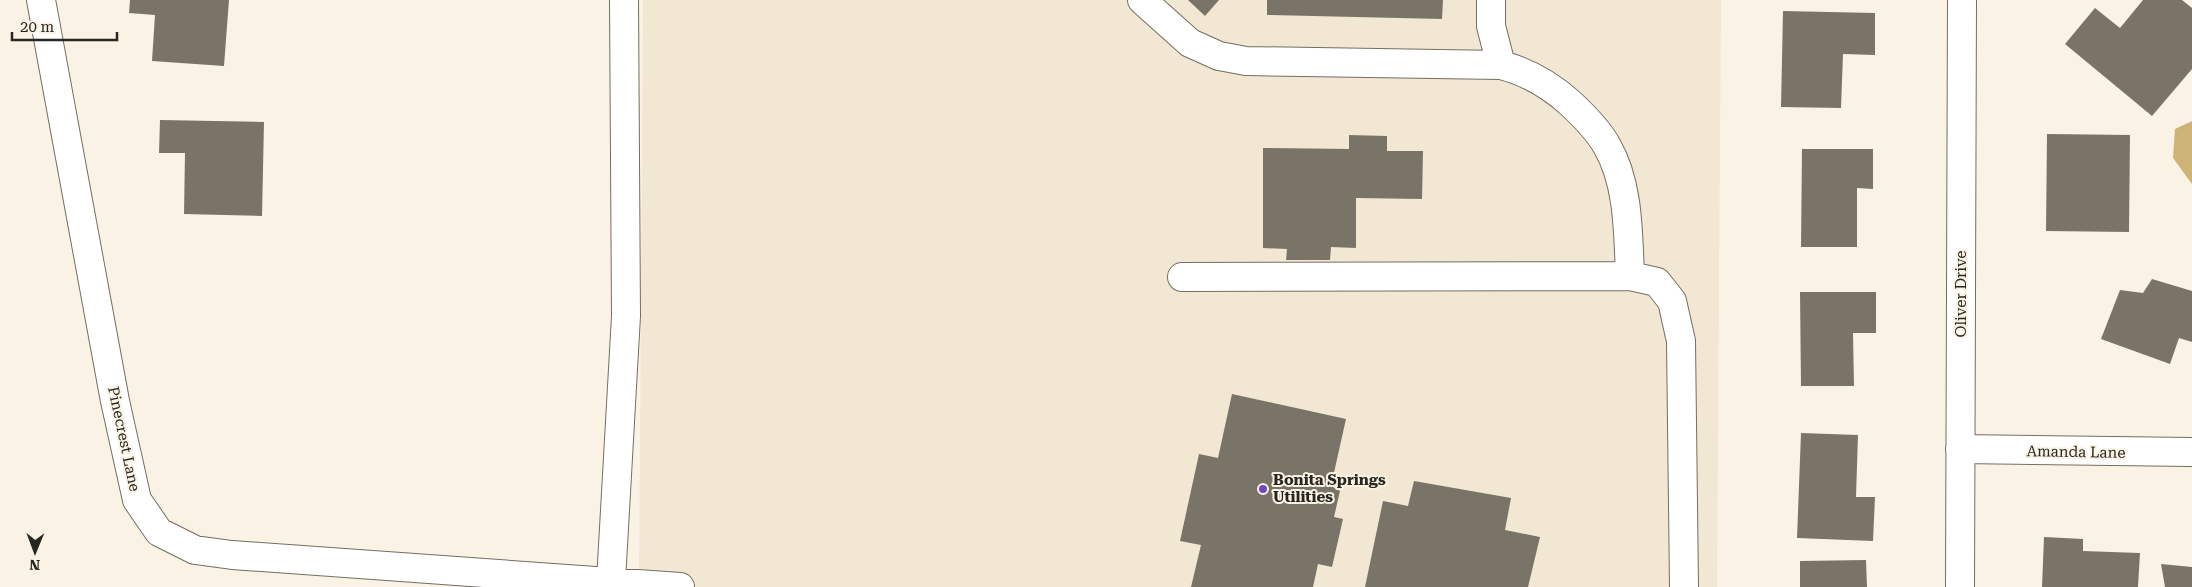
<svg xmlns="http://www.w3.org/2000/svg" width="2192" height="587" viewBox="0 0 2192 587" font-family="'Roboto Serif',serif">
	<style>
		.built { fill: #f1e7d2 }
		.water { fill: #ceb378 }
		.building { fill: #7a7468 }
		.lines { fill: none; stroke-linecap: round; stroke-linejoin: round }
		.minor-casing { stroke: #746e62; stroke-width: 30 }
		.minor { stroke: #fff; stroke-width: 28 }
		.poi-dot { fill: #7147c0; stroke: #faf3e5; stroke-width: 2 }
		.labels { text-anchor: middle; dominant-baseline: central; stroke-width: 4; stroke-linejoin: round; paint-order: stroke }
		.street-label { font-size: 15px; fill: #282621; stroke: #faf3e5 }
		.poi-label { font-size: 15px; font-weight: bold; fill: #282621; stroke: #faf3e5; text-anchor: start }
	</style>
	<rect width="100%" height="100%" fill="#faf3e5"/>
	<path class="built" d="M643,0H1721L1717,587H639Z"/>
	<path class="water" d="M2192,121V184L2173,158L2175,129Z"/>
	<path class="building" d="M130,0H229L224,66L152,61L155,15L129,13Z
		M1188,0H1219L1205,16Z
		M1267,0H1443L1442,19L1267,15Z
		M2143,0H2182L2192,8V69L2152,116L2065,44L2095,8L2120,28Z
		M1783,11L1875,13V55L1843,54L1841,108L1781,107Z
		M160,120L264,122L262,216L184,214L185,153H159Z
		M2047,134L2130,135L2129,232L2046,231Z
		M1349,135L1387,136V151H1423L1422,199L1356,198V248L1331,247L1330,260H1286L1287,249L1263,248V148L1349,149Z
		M1802,149H1873V189L1857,188V247H1801Z
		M2152,279L2192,291V342L2179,338L2170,364L2101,339L2120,290L2143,293Z
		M1800,292H1876V333H1853L1854,386H1801Z
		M1232,394L1346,419L1331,486L1340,491L1334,517L1343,519L1332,567L1318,564L1313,587H1191L1201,545L1180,541L1199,454L1218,458Z
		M1801,433L1858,435L1856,497H1875L1873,541L1797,538Z
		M1414,481L1511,498L1505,530L1540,537L1528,587H1365L1383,501L1408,506Z
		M2044,537L2083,539V551L2140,553L2138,587H2042Z
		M1866,560L1867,587H1800V561Z
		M2161,564L2192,567V587H2165Z"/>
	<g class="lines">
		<defs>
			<path id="minor" d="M41,0L115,401L137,500L159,532L195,550L232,555L680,587
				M1142,0L1190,43L1219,56L1246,61L1501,65C1528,72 1549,84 1570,103C1583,115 1598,130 1607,146C1629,184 1628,233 1630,276
				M1491,0V26L1501,65
				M1182,277L1630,276L1657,282L1672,301L1681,341L1684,587
				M1960,449L2192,452
				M611,581L626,316L624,0
				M1960,587L1962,0"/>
		</defs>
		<use href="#minor" class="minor-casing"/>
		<use href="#minor" class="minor"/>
	</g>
	<circle class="poi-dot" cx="1263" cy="489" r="5"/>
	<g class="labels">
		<g class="street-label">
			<text transform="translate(1961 294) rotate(-90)">Oliver Drive</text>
			<text transform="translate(124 439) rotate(78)">Pinecrest Lane</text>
			<text transform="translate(2076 452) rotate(1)">Amanda Lane</text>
		</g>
		<g class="poi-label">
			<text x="1273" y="480">Bonita Springs<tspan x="1273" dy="17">Utilities</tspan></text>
		</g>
	</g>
	<g transform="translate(35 552) rotate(181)" stroke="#faf3e5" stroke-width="4" paint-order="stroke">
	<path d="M0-4L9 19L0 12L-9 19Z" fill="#282621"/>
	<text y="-8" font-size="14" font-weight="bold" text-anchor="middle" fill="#282621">N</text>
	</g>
	<path d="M12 32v8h105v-8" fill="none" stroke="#282621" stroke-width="2.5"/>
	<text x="20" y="32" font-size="15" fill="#282621" stroke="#faf3e5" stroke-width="4" paint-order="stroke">20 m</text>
</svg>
